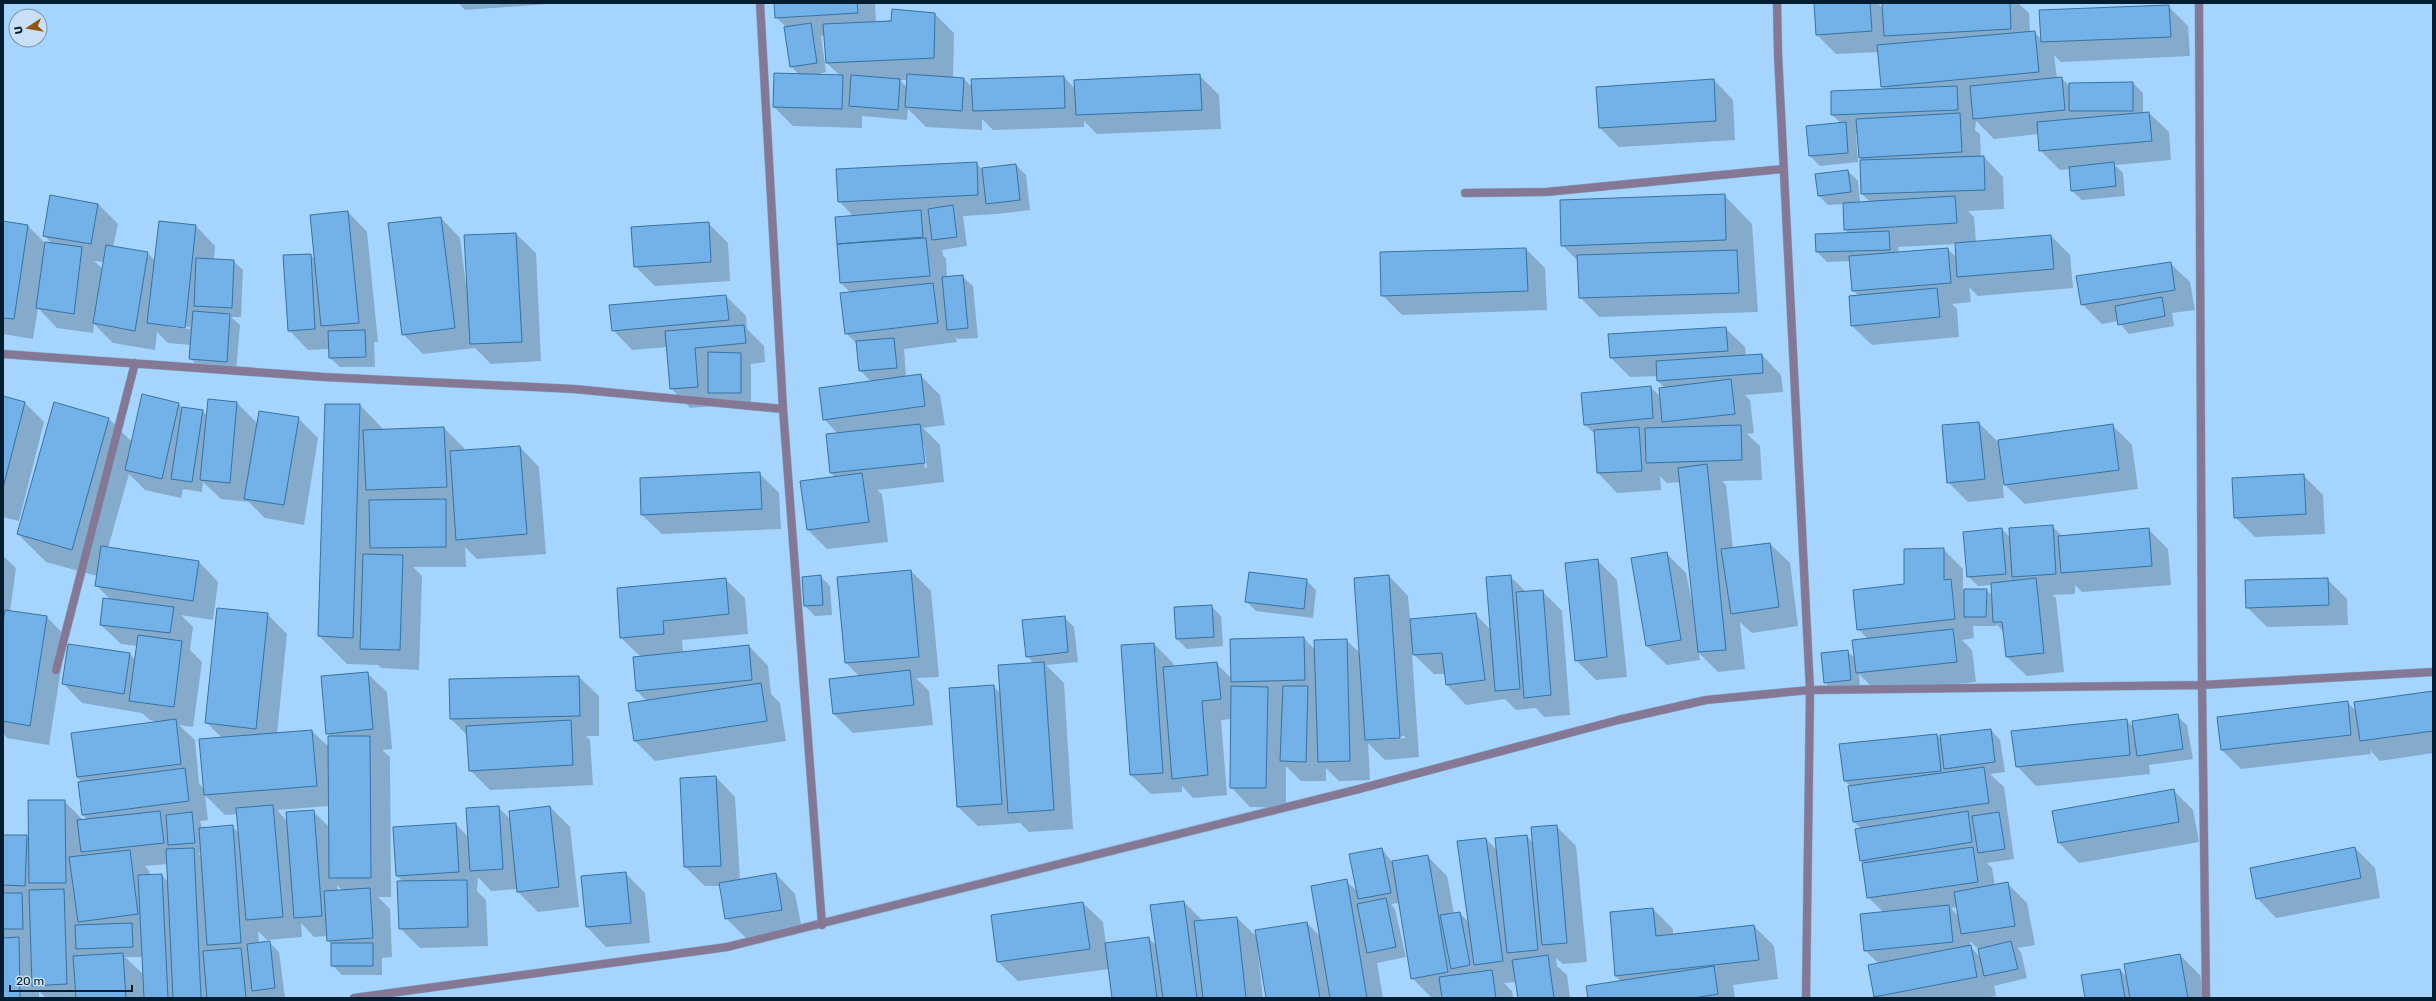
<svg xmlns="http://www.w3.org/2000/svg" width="2436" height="1001" viewBox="0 0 2436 1001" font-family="Rubik,sans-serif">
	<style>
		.shadow { fill: #0003; fill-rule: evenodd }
		.building { fill: #73b2e8; stroke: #3772a2 }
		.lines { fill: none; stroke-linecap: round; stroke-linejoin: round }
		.minor-casing { stroke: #85b0d6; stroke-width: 9 }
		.minor { stroke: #857895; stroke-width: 8 }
	</style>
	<rect width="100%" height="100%" fill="#a5d5ff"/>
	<path class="shadow" d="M459,3H548V4L465,10Z
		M775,3H875L876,22L935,14L954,33L953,78L964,79L973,88L1064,77L1076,90L1199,75L1219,95L1221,129L1097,134L1084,121V127L993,130L982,119V130L926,127L908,109L907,120L862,116V128L793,126L774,107L799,75L791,66L786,27L776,17ZM825,35L827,63L840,76L815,75L826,72L821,36ZM900,80H907V87Z
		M1815,3H1877L1884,9L1883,3H2018L2029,13L2030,33L2034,32L2041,39L2168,6L2188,26L2190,56L2061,62L2054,55L2057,78H2061L2070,86L2133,83L2143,93V113H2149L2169,132L2171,160L2115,165L2123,173L2125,196L2082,200L2072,191L2070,169L2060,170L2040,150L2039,134L1994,139L1976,121L1975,130L1980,134L1981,158L1984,157L2003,177L2004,209L1968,211L1974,217L1976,242L2051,236L2070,255L2073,288L1978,296L1969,287L1971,302L1952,304L1957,309L1959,337L1872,345L1852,326L1859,296L1853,290L1850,261L1827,262L1817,252L1849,234L1845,229L1844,204L1828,205L1819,196L1848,171L1858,181L1860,203L1870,202L1862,194L1863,161L1860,158L1858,134H1856L1858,162L1820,166L1810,156L1807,127L1842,124L1832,115L1886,90L1882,86L1879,52L1836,54L1817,35ZM1956,244L1957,258L1948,249L1899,253L1898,247Z
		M1714,80L1733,100L1735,140L1619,147L1600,128Z
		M976,163L982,169L1016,165L1026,175L1030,210L997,214L963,216L967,246L942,250L943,255L946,259L947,278L963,277L973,286L978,338L958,339L956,337L957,342L904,349L906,377L920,375L940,395L945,425L923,428L940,445L944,482L877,490L882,494L888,542L827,549L808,530L836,478L831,473L827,435L838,434L824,419L871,382L860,370L858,345L846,333L851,293L841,283L836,218L854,217L839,201ZM922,445H924L927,468H925Z
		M1724,195L1752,224L1758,312L1599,317L1580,297L1578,261L1562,245Z
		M98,204L118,224L113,247L147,253L156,261L196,226L215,246L214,260L233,261L243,270L241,317H231L240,325L236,371L200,368L190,358L191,345L168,343L157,332L155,350L113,343L94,324L93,333L57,328L38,308L33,339L3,334V222L28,226L46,244H53L44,236ZM94,261L104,262L103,269ZM169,325L190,327V329L169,327Z
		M348,212L367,232L378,342H374L375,367H340L330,358L329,349L308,350L289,330L310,255L316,260Z
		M441,218L460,238L466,285L516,234L536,253L541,361L491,364L475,348L423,354L403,334Z
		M708,223L728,243L730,281L655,286L635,266Z
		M1526,249L1545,268L1547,310L1402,315L1382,295Z
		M2170,263L2190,282L2195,310L2172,313L2174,326L2129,334L2118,321L2102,324L2082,304Z
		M726,296L746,316L747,329L764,346L765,362L751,364V403L690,408L671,388L667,347L632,350L613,330Z
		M1725,328L1745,347L1746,356L1762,355L1781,375L1783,392L1745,395L1750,400L1754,433L1747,434L1760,446L1762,480L1722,481L1726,485L1733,549L1770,544L1790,563L1798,626L1752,633L1740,622L1745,669L1718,672L1699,653L1700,660L1667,665L1647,646L1666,553L1686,573L1695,616L1681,482L1667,483L1660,476L1661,490L1617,493L1598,473L1596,435L1585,425L1582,394L1650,387L1661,397L1665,388L1658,381V376L1630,377L1611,358Z
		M143,395L179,404L183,408L203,411L207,416L237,403L258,424L298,418L318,438L304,525L265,518L249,502L221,499L203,482L202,492L183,489L181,498L145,490L129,474L108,548L199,562L218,582L213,620L181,615L193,627L190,650L202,662L193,727L179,725L195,740L199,783L204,789L222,738L206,722L267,614L287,634L277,734L312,731L329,747L331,737L327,733L367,673L387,692L392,749L382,750L390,757L391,897H378L390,909L392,957L382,958V975H342L332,965V944L328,941V936L314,937L301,923L302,937L267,940L258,931L259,943L269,942L279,952L285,998H46L39,991V998H3V836H26L30,840L64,801L84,821L88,820L83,815V783L77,777L159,722L150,720L142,713L82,703L63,683L68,645L130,654L135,660L137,646L121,644L101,625L111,600L96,585L97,576L46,562L18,534L109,419L132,442ZM205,795L225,815L238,814L240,834L232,826L202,828L200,821L208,820ZM329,806V827L313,811L287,821L277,810ZM198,853H202V858ZM167,864L168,882L162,875L150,876L149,871L145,866ZM337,885L343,891H338ZM125,957H143L144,975Z
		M3,397L25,403L44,422L19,521L3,517Z
		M360,405L384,430L444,428L464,448V451L520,447L539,467L546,554L477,559L465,547L466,567H413L422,576L419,670L381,668L378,665L347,664L319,636Z
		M1979,423L1999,443L2112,425L2132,445L2138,489L2025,504L2005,485L2004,474H2002L2004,498L1968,502L1948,482L1943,426Z
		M760,474L779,493L781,529L662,534L642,515Z
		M2303,475L2323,495L2325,534L2255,537L2235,517Z
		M2052,526L2062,536L2148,529L2168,549L2171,585L2082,592L2075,585V594L2052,595L2056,598L2064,672L2027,676L2007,657L2004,632L1996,624V626H1973L1974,638L1962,640L1972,650L1976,682L1877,692L1859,674L1860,690L1835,692L1825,682L1847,651L1856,659L1868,639L1858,629L1943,549L1963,569V590H1986L1993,596L1992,585L1978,586L1968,576L2002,529L2011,538Z
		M3,556L16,568L10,611L47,617L66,637L49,745L7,738L3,733Z
		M1597,560L1617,580L1627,677L1596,680L1576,660Z
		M911,571L931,591L939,677L916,678L929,691L933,725L853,733L834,714L860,677L846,663L838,578Z
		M820,576L830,586L832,615L815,616L805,606L803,578Z
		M1389,576L1408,596L1410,620L1475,614L1491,630L1510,576L1526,592L1542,591L1562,611L1570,715L1544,717L1536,708L1516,710L1505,699L1466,705L1447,685L1445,674H1434L1412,653L1419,757L1385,760L1368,743L1370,780L1339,781L1326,768V781H1301L1286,766V808L1250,807L1231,787L1232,719L1221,720L1227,795L1193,798L1182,786V792L1151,794L1131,775L1154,644L1173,663L1174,667L1216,663L1232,679L1304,638L1315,650L1346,640L1360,653ZM1405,736V738L1383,740V738Z
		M725,579L745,598L748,634L682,640L683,653L749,646L768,666L771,694L780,703L786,741L655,761L635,741L647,701L637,691L641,657L621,638Z
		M2327,579L2347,599L2348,625L2267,627L2247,607Z
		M1306,580L1316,590L1313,618L1256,611L1246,601Z
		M1211,606L1221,616L1223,646L1187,649L1177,639Z
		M1064,617L1074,627L1078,662L1046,665L1064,683L1073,829L1029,832L1020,823L978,826L958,807L993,686L1001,694L1034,664L1027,656Z
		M579,677L599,696V736H586L590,740L593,785L490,790L470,770L468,736L451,719Z
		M2433,692V753L2380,761L2370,750L2371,754L2241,769L2221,749L2347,702L2356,711Z
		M2177,716L2187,725L2193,759L2149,765L2150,774L2036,786L2017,766L2127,720L2133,727Z
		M1991,730L2000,740L2005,772L1990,774L2004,787L2014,859L1987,863L1992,868L1995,886L2007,883L2027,903L2035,945L2017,948L2021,952L2027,978L1994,986L1996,996L1986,998H1877L1875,996L1879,964L1865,950L1884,913L1868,897L1864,864L1861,860L1862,829L1854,822L1851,787L1845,781L1937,735L1941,739ZM1958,907L1959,917L1951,908ZM1970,941L1979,950L1980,957L1970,946Z
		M716,777L735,797L740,880L776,874L795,894L802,929L746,938L726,918L720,886H705L685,867Z
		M2173,790L2193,810L2199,842L2079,863L2059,843L2053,812Z
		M498,807L510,819L550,807L570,827L579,907L538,912L518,892V889L491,891L478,877L477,891L486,900L488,946L420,948L400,928L404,882L397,876L456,824L469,838Z
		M1556,826L1576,846L1587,962L1563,964L1556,958L1557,966L1567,975L1570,998H1519L1516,982L1504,983L1512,991L1513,998H1443V996L1432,998L1412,978L1400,903L1391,904L1395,909L1406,957L1377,963L1383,998H1267L1260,953H1258L1263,998H1113L1109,969L1018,981L998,962L1083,903L1103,922L1106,944L1148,938L1157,946L1184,902L1203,921L1237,918L1258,938L1307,923L1321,937L1346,881L1357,891L1382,849L1392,862L1427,856L1447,876L1454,914L1460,913L1469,923L1486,839L1498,851L1527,836L1533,843Z
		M2355,848L2375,868L2380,898L2276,918L2257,898Z
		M625,873L645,893L650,943L606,947L587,927L582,877Z
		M1653,909L1673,929V935L1754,926L1774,946L1778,979L1733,985L1735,998H1589L1621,981L1615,976Z
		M2180,955L2200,975L2204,998H2086L2120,970L2128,978Z"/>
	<path class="building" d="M774,3H857L858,13L775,18Z
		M1814,3H1870L1872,31L1816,35Z
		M1882,3H2010L2011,29L1884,36Z
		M2169,5L2171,37L2041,42L2039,10Z
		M892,9L935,13L934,58L826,63L823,24L891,21Z
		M811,23L817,63L790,67L784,27Z
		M2035,31L2039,72L1881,87L1877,45Z
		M774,73L843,75L842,109L773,107Z
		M907,74L964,78L962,111L905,107Z
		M1200,74L1202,110L1076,115L1074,80Z
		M851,75L900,79L898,110L849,106Z
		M1064,76L1065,108L973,111L971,79Z
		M2062,77L2065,110L1973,119L1970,86Z
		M1714,79L1716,121L1599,128L1596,87Z
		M2133,82V111H2069V83Z
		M1957,86L1958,110L1831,115V91Z
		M2149,112L2152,141L2039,151L2037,122Z
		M1960,113L1962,152L1859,158L1856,119Z
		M1846,122L1848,153L1809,156L1806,126Z
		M1984,156L1985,190L1861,194L1860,160Z
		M977,162L978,195L838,202L836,169Z
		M2114,162L2116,186L2071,191L2069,167Z
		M1016,164L1020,200L986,204L982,168Z
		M1848,170L1851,192L1818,196L1815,174Z
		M1725,194L1726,240L1561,246L1560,200Z
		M50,195L98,204L91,244L43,236Z
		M1955,196L1957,223L1844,230L1843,203Z
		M953,205L957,237L932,240L928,209Z
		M921,210L923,237L837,244L835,217Z
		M348,211L359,323L321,326L310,215Z
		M441,217L455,328L402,335L388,223Z
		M3,221L28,225L14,319L3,318Z
		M159,221L196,225L185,328L147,323Z
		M709,222L711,262L634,267L631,227Z
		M1889,231L1890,250L1816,252L1815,234Z
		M516,233L522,342L470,344L464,235Z
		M2051,235L2054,269L1957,277L1955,243Z
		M926,238L930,276L840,283L837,244Z
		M45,242L82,247L74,314L36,308Z
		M106,245L148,252L135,331L93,323Z
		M1526,248L1528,291L1381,296L1380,252Z
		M1948,248L1951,283L1852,291L1849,256Z
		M1737,250L1739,293L1579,298L1577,255Z
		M311,254L315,329L288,331L283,255Z
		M196,258L234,260L232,308L194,306Z
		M2171,262L2175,290L2081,305L2076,276Z
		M963,275L968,328L947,330L942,277Z
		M933,283L938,323L845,334L840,293Z
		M1937,288L1940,317L1851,326L1849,296Z
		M726,295L729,320L612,331L609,305Z
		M2162,297L2165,316L2118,325L2115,306Z
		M193,311L230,314L227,362L189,359Z
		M744,325L746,343L695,348L698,387L670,389L665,331Z
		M1726,327L1728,351L1610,358L1608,334Z
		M365,330L366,357L329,358L328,331Z
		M894,338L897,368L859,371L856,341Z
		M708,352L741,353V393H708Z
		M1762,354L1763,373L1657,381L1656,361Z
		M921,374L925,406L823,420L819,388Z
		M1731,379L1735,414L1662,422L1659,388Z
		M1651,386L1653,418L1584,425L1581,393Z
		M142,394L179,403L162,479L125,470Z
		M3,396L25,402L3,488Z
		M208,399L237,402L230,483L200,480Z
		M54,402L109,418L72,550L17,534Z
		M325,404H360L353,638L318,636Z
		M182,407L203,410L192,482L171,479Z
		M259,411L299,417L284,505L244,499Z
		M1979,422L1985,479L1947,483L1942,425Z
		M920,424L925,463L830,473L826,434Z
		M2113,424L2119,470L2004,485L1998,440Z
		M1741,425L1742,460L1646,463L1645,428Z
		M444,427L447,487L366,490L363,430Z
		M1639,427L1642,471L1597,473L1594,430Z
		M520,446L527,534L456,540L450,451Z
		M1707,464L1726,650L1698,652L1678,468Z
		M760,472L762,509L641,515L640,478Z
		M862,473L869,522L807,530L800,481Z
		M2304,474L2306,514L2234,518L2232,478Z
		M446,499V547L370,548L369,500Z
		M2053,525L2056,574L2012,577L2009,528Z
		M2002,528L2006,574L1967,577L1963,532Z
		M2149,528L2152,566L2061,573L2058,536Z
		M1770,543L1779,607L1731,614L1721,549Z
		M101,546L199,561L193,601L95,586Z
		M1944,548V580L1951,579L1955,619L1857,630L1853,590L1904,584V549Z
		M1667,552L1681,640L1646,646L1631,558Z
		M363,554L403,555L400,650L360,649Z
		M1598,559L1607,657L1575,661L1565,563Z
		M911,570L919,657L845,663L837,577Z
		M1249,572L1307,579L1304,609L1245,602Z
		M821,575L823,605L804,606L802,577Z
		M1389,575L1400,738L1365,740L1354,578Z
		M1511,575L1520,689L1495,691L1486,577Z
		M726,578L729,614L663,621L664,634L620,638L617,588Z
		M2036,578L2044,653L2006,657L2002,622H1993L1991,583Z
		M2328,578L2329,605L2246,608L2245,580Z
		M1964,589H1987L1986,617H1964Z
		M1543,590L1551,695L1524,698L1516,592Z
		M103,598L174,607L170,633L100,625Z
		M1212,605L1214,637L1176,639L1174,607Z
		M217,608L268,613L256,729L205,723Z
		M5,610L47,616L30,726L3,721V621Z
		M1476,613L1485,680L1446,685L1442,653L1413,655L1410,619Z
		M1065,616L1068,652L1026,657L1022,620Z
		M1953,629L1957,662L1856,673L1852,640Z
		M138,635L182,641L174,707L129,701Z
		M1304,637L1305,680L1231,682L1230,639Z
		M1347,639L1350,761L1318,762L1314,640Z
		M1154,643L1163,773L1130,775L1121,645Z
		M68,644L130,653L124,694L62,684Z
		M749,645L752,680L636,691L633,657Z
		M1848,650L1851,680L1824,683L1821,653Z
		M1044,662L1054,810L1008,813L998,665Z
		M1217,662L1221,699L1202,701L1208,775L1172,779L1163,667Z
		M910,670L914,705L833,714L829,679Z
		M368,672L373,729L326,734L321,676Z
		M579,676L580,716L450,719L449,679Z
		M761,683L767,721L634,741L628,703Z
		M994,685L1002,804L957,807L949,688Z
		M1231,686L1268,687L1266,788H1230Z
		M1283,686H1308L1306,762L1280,761Z
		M2433,691V731L2360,741L2354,702Z
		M2348,701L2351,735L2221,750L2217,717Z
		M2178,714L2183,749L2137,756L2132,721Z
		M176,719L181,764L77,777L71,733Z
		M2127,719L2130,755L2016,767L2011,731Z
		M571,720L573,765L469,771L466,726Z
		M1991,729L1995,762L1944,769L1940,735Z
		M312,730L317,786L204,795L199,739Z
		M1937,734L1941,771L1844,781L1839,744Z
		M328,736H370L371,878H329Z
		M1984,767L1989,803L1853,822L1848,786Z
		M185,768L189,801L82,815L78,782Z
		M716,776L721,866L684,867L680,778Z
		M2174,789L2179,822L2058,843L2052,811Z
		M28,800H65L66,883H29Z
		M273,805L283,917L246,920L236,808Z
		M499,806L503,869L470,871L466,808Z
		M550,806L559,887L517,892L509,811Z
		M314,810L322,916L294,918L286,812Z
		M160,811L164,843L81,852L77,820Z
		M1968,811L1972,842L1860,861L1855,829Z
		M192,812L195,843L168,845L166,815Z
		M1999,812L2005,849L1978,853L1972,816Z
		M456,823L459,872L396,876L393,827Z
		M233,825L241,943L207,945L199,828Z
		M1557,825L1567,943L1542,945L1531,827Z
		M3,835H27L25,886L3,885Z
		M1527,835L1538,950L1507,953L1495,838Z
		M1486,838L1503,961L1474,965L1457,841Z
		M1973,847L1978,882L1867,898L1862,863Z
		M2355,847L2361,878L2256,899L2250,868Z
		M194,848L201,998H173L166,849Z
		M1382,848L1391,893L1358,899L1349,854Z
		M130,850L138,914L78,922L69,857Z
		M1428,855L1448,972L1411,979L1392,861Z
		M626,872L631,923L586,927L581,876Z
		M776,873L782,910L725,919L719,883Z
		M162,874L168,998H144L138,875Z
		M1347,879L1367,998H1330L1311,886Z
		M467,880L468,927L399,929L397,881Z
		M2008,882L2015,926L1961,934L1954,892Z
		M370,888L373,938L327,941L324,891Z
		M64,889L67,984L32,986L29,890Z
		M3,893H22L23,929H3Z
		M1386,898L1396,947L1367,953L1357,904Z
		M1184,901L1197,998H1163L1150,905Z
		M1083,902L1090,949L997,962L991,915Z
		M1949,905L1953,942L1864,951L1860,914Z
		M1653,908L1656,936L1754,925L1759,960L1615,976L1610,912Z
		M1460,912L1470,965L1451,969L1440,915Z
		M1237,917L1246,998H1203L1194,921Z
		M1307,922L1320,998H1266L1255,930Z
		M132,923L133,947L76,949L75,925Z
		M19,937L20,998H3V938Z
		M1149,937L1157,998H1112L1105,943Z
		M270,941L275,988L252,991L247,944Z
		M2011,941L2018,969L1984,976L1978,949Z
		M331,943H373V966H331Z
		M1971,945L1977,977L1874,997L1868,965Z
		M241,948L246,998H207L203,951Z
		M123,953L126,998H76L73,956Z
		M2180,954L2188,998H2130L2124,964Z
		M1548,955L1554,998H1518L1512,960Z
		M1714,966L1718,994L1694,998H1588L1586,986Z
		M2120,969L2125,998H2085L2081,975Z
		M1492,970L1496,998H1442L1439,977Z"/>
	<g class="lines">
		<defs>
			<path id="minor" d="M760,3L783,409L822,925
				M1777,3L1778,54L1810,690L1806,998
				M2199,3L2202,685L2206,998
				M1465,193L1546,192L1783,169
				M3,354L324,377L574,389L783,409
				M56,670L135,363
				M354,998L727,947L1359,789L1618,720L1706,700L1810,690L2202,685L2433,672"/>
		</defs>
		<use href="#minor" class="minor-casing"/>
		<use href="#minor" class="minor"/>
	</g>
	<rect width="2436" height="1001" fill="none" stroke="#041d30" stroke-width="8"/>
	<g transform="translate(28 28) rotate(258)"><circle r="19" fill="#c8dff5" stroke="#7a91a6"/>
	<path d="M0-3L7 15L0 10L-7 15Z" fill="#905710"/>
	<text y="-6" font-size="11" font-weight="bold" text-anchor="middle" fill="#041d30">U</text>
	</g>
	<path d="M10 985v6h122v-6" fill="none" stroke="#041d30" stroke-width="2"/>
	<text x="16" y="985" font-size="12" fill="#041d30" stroke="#c8dff5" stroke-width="3" paint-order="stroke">20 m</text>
</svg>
